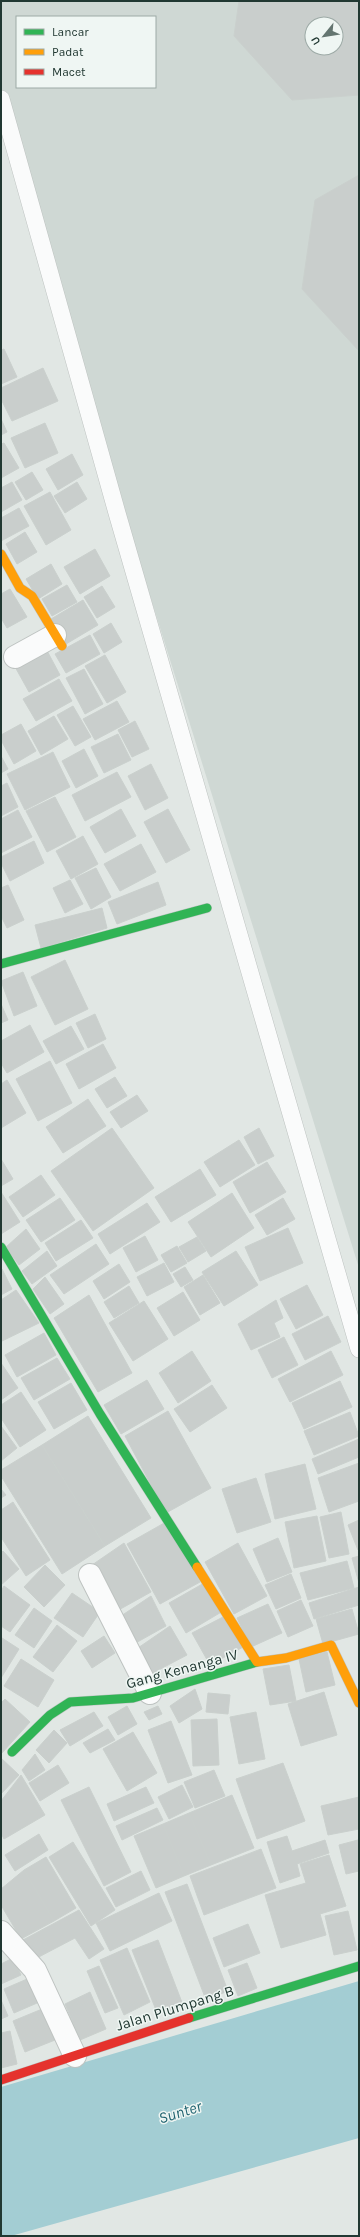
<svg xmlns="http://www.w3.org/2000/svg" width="360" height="2237" viewBox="0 0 360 2237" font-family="Karla,sans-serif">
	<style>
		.built { fill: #cfd8d4; fill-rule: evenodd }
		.water { fill: #a3cdd3 }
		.building { fill: #c9cecc; stroke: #cad0cd; fill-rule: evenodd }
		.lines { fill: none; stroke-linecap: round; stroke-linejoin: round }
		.lane-casing { stroke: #bec3c1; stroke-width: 18 }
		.street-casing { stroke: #bec3c1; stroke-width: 24 }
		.fast-casing { stroke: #bec4c2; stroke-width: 10 }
		.slow-casing { stroke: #bec4c2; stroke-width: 10 }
		.jam-casing { stroke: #bec4c2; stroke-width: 10 }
		.lane { stroke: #fafbfb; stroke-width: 17 }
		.street { stroke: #fafbfb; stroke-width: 22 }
		.fast { stroke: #30b455; stroke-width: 9 }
		.slow { stroke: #ff9f0a; stroke-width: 9 }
		.jam { stroke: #e5322d; stroke-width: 9 }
		.labels { text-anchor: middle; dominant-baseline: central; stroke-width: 3; stroke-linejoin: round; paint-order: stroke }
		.street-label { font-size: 15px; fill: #213832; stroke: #eff6f3 }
		.water-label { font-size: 16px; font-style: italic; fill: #1f6370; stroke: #eff6f3 }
	</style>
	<rect width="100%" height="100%" fill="#e1e7e4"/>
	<path class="built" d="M1,1H359V1268L1,116ZM17,17H155V87H17ZM312,24H336V48H312Z"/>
	<path class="water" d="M359,1981V2138L11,2236H1V2087Z"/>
	<path class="building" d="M239,1H359V95L292,100L234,36ZM312,24H336V48H312Z
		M359,175V351L302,289L315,200Z
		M4,349L17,377L1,384V350Z
		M43,368L58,401L12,421L1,399V388Z
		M1,419L7,432L1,435Z
		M45,423L58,453L25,468L11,438Z
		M4,443L19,468L1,478V444Z
		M72,454L83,475L58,490L46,469Z
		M32,472L43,490L26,500L15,482Z
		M12,482L22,500L1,512V488Z
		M77,482L87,499L65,513L54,496Z
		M50,492L71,530L46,545L24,506Z
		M19,508L29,526L1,541V518Z
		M25,532L37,552L17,564L6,544Z
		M95,549L110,576L80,594L64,567Z
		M51,564L62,584L38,599L26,579Z
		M67,585L77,602L52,616L42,599Z
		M102,586L115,607L97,618L84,597Z
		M10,589L27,617L7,628L1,618V594Z
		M83,600L98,625L66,644L51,619Z
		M111,623L122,642L104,653L93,634Z
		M90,635L100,654L66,673L55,654Z
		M45,647L60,675L29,692L14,665Z
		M105,655L126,692L107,703L85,666Z
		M84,669L103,704L85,714L66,678Z
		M59,679L72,701L36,721L23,699Z
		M117,701L129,722L95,740L83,719Z
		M73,706L91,737L75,746L57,715Z
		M54,716L68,739L41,755L28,731Z
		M135,721L149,749L132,757L118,730Z
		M21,724L36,751L14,764L1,740V735Z
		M118,734L131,760L104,773L91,747Z
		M84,749L98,776L76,788L62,761Z
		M53,752L70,787L25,810L7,774Z
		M1,756L8,769L1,773Z
		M151,764L168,798L145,810L128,776Z
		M117,772L131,797L85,821L72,795Z
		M7,783L18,807L1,816V786Z
		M55,797L76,837L47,852L26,811Z
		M121,809L136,836L105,853L90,827Z
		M168,809L190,850L166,863L144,822Z
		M18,810L32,837L1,853V819Z
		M83,836L98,864L71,879L56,851Z
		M34,841L44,863L10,881L1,863V857Z
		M141,844L156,872L120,891L104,864Z
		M96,868L111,897L91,909L75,878Z
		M70,880L83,904L65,913L53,888Z
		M158,882L166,905L117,924L108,902Z
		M8,885L24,920L7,928L1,916V888Z
		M102,908L107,928L41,948L35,925Z
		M65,960L88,1009L55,1025L31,977Z
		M23,972L37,1006L14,1016L1,981Z
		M1,1004L8,1020L1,1023Z
		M95,1014L106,1039L88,1048L76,1023Z
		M30,1025L44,1052L7,1073L1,1063V1041Z
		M71,1026L84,1049L56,1064L43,1041Z
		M103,1044L116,1068L79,1089L66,1064Z
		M50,1061L72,1103L38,1121L16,1079Z
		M115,1077L127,1096L107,1108L95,1089Z
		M7,1080L26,1113L1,1128V1084Z
		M137,1095L148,1111L121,1128L110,1112Z
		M88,1099L106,1126L63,1153L46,1127Z
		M112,1128L154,1188L93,1231L51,1171Z
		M259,1128L274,1156L258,1164L244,1137Z
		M239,1140L255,1165L220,1187L204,1162Z
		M1,1159L13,1179L1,1186Z
		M267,1162L286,1192L250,1213L233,1182Z
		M200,1169L216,1195L171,1222L155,1197Z
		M41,1175L55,1195L23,1217L9,1197Z
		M1,1192L20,1222L1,1234Z
		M232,1193L254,1228L211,1257L188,1222Z
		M60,1198L75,1220L41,1242L26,1220Z
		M283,1198L295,1219L267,1235L255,1215Z
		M147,1203L160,1222L110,1254L98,1234Z
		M81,1220L93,1238L56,1261L45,1243Z
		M288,1228L303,1263L260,1281L245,1247Z
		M26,1229L40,1249L19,1265L6,1247Z
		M145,1236L158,1260L136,1272L123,1248Z
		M197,1237L206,1251L188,1262L179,1247Z
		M96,1244L109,1264L64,1294L50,1275Z
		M177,1246L187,1263L171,1272L161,1255Z
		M47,1251L57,1266L32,1284L22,1271Z
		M236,1251L258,1285L224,1306L202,1272Z
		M164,1263L174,1282L147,1296L137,1277Z
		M119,1264L130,1282L104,1299L93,1281Z
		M185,1267L193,1280L181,1287L173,1274Z
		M2,1269L12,1289L1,1295V1270Z
		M203,1275L220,1303L200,1315L184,1287Z
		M45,1277L64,1304L50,1314L33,1289Z
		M307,1285L323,1315L296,1329L280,1299Z
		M129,1286L139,1303L114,1318L104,1302Z
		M16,1290L39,1323L2,1341L1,1300Z
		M183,1292L200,1320L174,1336L157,1308Z
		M89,1295L132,1373L98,1392L54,1318Z
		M276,1300L283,1318L274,1323L280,1337L251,1350L238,1324Z
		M144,1301L168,1339L133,1361L109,1323Z
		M328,1316L341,1342L305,1360L292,1334Z
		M44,1333L56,1355L17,1377L5,1355Z
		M284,1337L298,1365L272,1378L258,1350Z
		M192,1351L211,1381L178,1403L159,1373Z
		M331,1351L343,1375L290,1402L278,1379Z
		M57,1358L70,1379L34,1400L21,1378Z
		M1,1363L18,1388L1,1400Z
		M147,1380L164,1409L121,1434L104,1405Z
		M340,1381L352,1407L304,1429L292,1403Z
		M71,1383L87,1410L54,1429L38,1402Z
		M212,1385L227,1408L190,1432L174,1409Z
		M21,1392L46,1430L20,1447L1,1418V1405Z
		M168,1411L211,1488L166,1513L125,1436Z
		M350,1412L359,1436L314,1455L304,1431Z
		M88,1416L151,1518L105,1546L42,1445Z
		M1,1426L17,1448L1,1461Z
		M359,1439V1457L318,1474L312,1459Z
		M42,1445L105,1546L62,1574L1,1476V1470Z
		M359,1463V1501L329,1512L318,1478Z
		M305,1464L316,1509L275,1519L265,1474Z
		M256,1478L271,1522L237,1533L222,1489Z
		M1,1489L6,1495L1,1498Z
		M13,1502L50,1560L26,1576L1,1537V1510Z
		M341,1512L349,1554L329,1558L320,1517Z
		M317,1516L326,1561L294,1568L285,1522Z
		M359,1520V1550H358L348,1525Z
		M166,1522L200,1582L160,1604L127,1544Z
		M278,1538L292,1572L267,1582L253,1549Z
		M124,1543L151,1592L115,1612L92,1565Z
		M238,1543L267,1596L234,1614L205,1562Z
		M3,1551L19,1569L1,1585V1553Z
		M359,1556V1583L352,1558Z
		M347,1561L354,1588L308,1600L300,1573Z
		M45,1565L65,1585L44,1607L24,1587Z
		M291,1574L301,1598L276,1609L265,1585Z
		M206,1582L223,1611L186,1633L169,1603Z
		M4,1586L30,1605L10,1632L1,1626V1591Z
		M359,1587V1605L314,1619L309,1603Z
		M72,1593L100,1612L83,1637L54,1618Z
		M151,1596L166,1626L132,1645L118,1618Z
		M301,1600L313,1626L288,1637L277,1611Z
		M268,1604L282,1633L251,1647L237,1618Z
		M34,1608L52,1621L34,1648L15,1635Z
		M352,1609L359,1634L323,1644L316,1619Z
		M225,1616L245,1646L210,1665L192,1633Z
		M57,1625L77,1641L53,1672L33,1657Z
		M170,1626L187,1655L147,1676L135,1650Z
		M104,1636L115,1653L92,1668L81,1651Z
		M2,1638L19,1649L1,1678V1639Z
		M327,1652L335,1685L306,1692L299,1659Z
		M21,1659L54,1680L38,1707L4,1686Z
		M289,1665L296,1701L270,1705L263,1669Z
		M195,1689L202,1709L179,1723L170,1706Z
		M324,1692L337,1735L301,1746L288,1704Z
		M208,1693L230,1695L228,1714L206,1712Z
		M5,1699L30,1722L2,1753L1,1703Z
		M127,1706L137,1724L118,1735L108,1717Z
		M158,1706L162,1714L149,1720L144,1712Z
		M94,1712L103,1726L70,1746L60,1730Z
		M256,1712L265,1759L239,1764L230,1717Z
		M217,1719L219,1765L193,1766L191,1720Z
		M171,1721L192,1775L168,1783L148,1730Z
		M108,1729L115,1740L90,1753L83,1743Z
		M54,1730L67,1743L49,1763L36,1750Z
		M133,1732L157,1773L127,1791L103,1749Z
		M35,1754L45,1770L29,1781L22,1770Z
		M1,1758L19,1775L1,1794Z
		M283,1763L305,1821L257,1839L236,1779Z
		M58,1765L69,1783L40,1801L29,1783Z
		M214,1770L225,1796L195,1808L184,1782Z
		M21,1775L45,1815L4,1839L1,1833V1801Z
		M182,1785L193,1807L169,1819L158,1797Z
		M89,1787L131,1872L104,1886L61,1800Z
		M146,1787L154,1803L114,1821L107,1804Z
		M232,1795L254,1848L211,1865L189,1813Z
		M359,1797V1829L328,1835L321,1806Z
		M157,1808L163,1820L122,1840L116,1826Z
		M189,1813L211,1865L184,1876L163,1824Z
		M163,1824L184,1876L156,1888L134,1836Z
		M39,1834L48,1850L15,1871L5,1855Z
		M287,1836L292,1851L325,1840L329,1853L297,1864L300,1876L280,1883L267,1842Z
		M358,1840L359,1871L346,1874L339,1845Z
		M73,1842L115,1910L91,1926L49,1857Z
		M261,1849L276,1888L204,1915L190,1876Z
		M329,1855L346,1906L320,1914L326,1935L281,1948L265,1895L306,1883L300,1864Z
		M46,1857L76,1908L54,1921L24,1870Z
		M24,1870L54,1921L21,1939L1,1905V1889Z
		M141,1871L150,1890L116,1907L106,1888Z
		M187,1884L228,1991L206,2000L165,1892Z
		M159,1893L172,1921L110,1951L96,1923Z
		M79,1910L104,1949L89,1959L75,1938L33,1960L23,1940Z
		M348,1911L357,1950L334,1955L325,1916Z
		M248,1924L260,1953L224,1967L213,1938Z
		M158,1940L183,2005L158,2015L132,1950Z
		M127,1948L150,2002L124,2015L100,1960Z
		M13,1958L21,1975L1,1984V1964Z
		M247,1963L257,1988L238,1996L228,1970Z
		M99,1966L118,2008L105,2013L87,1971Z
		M34,1976L44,2000L14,2013L4,1989Z
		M90,1992L106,2029L80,2040L65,2004Z
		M1,2000L8,2016L1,2019Z
		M47,2007L60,2038L25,2052L13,2021Z
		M10,2031L17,2064L1,2068V2033Z"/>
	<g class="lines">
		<defs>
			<path id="lane" d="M1,99L117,513L359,1349"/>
			<path id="street" d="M15,657L55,635
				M90,1575L150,1693
				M1,1932L35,1970L75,2056"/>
			<path id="fast" d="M1,964L207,908
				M1,1247L100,1414L197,1567
				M12,1752L50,1715L70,1702L133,1698L257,1662
				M189,2018L359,1966"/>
			<path id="slow" d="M1,554L20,588L32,596L62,646
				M197,1567L257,1662L286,1658L331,1645L359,1703"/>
			<path id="jam" d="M1,2080L189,2018"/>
		</defs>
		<use href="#lane" class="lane-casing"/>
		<use href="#street" class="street-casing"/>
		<use href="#fast" class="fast-casing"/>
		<use href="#slow" class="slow-casing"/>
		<use href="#jam" class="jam-casing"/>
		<use href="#lane" class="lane"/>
		<use href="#street" class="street"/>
		<use href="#fast" class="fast"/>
		<use href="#slow" class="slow"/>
		<use href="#jam" class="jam"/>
	</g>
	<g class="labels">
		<g class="street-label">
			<text transform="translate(182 1669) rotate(-15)">Gang Kenanga IV</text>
			<text transform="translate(175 2008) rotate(-17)">Jalan Plumpang B</text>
		</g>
		<g class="water-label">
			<text transform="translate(180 2112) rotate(-17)">Sunter</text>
		</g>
	</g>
	<rect width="360" height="2237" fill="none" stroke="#213832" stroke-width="4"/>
	<rect x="16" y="16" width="140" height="72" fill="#eff6f3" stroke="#9daaa6"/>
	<rect x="24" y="29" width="20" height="6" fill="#30b455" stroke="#9daaa6"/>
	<text x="52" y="36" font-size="12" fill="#213832">Lancar</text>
	<rect x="24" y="49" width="20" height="6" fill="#ff9f0a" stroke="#9daaa6"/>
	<text x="52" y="56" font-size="12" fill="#213832">Padat</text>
	<rect x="24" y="69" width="20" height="6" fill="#e5322d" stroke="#9daaa6"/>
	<text x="52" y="76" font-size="12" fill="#213832">Macet</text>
	<g transform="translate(324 36) rotate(240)"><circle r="19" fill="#eff6f3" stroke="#9daaa6"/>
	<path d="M0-3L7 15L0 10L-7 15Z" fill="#647570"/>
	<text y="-6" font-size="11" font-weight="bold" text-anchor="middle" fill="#213832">U</text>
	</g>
</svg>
